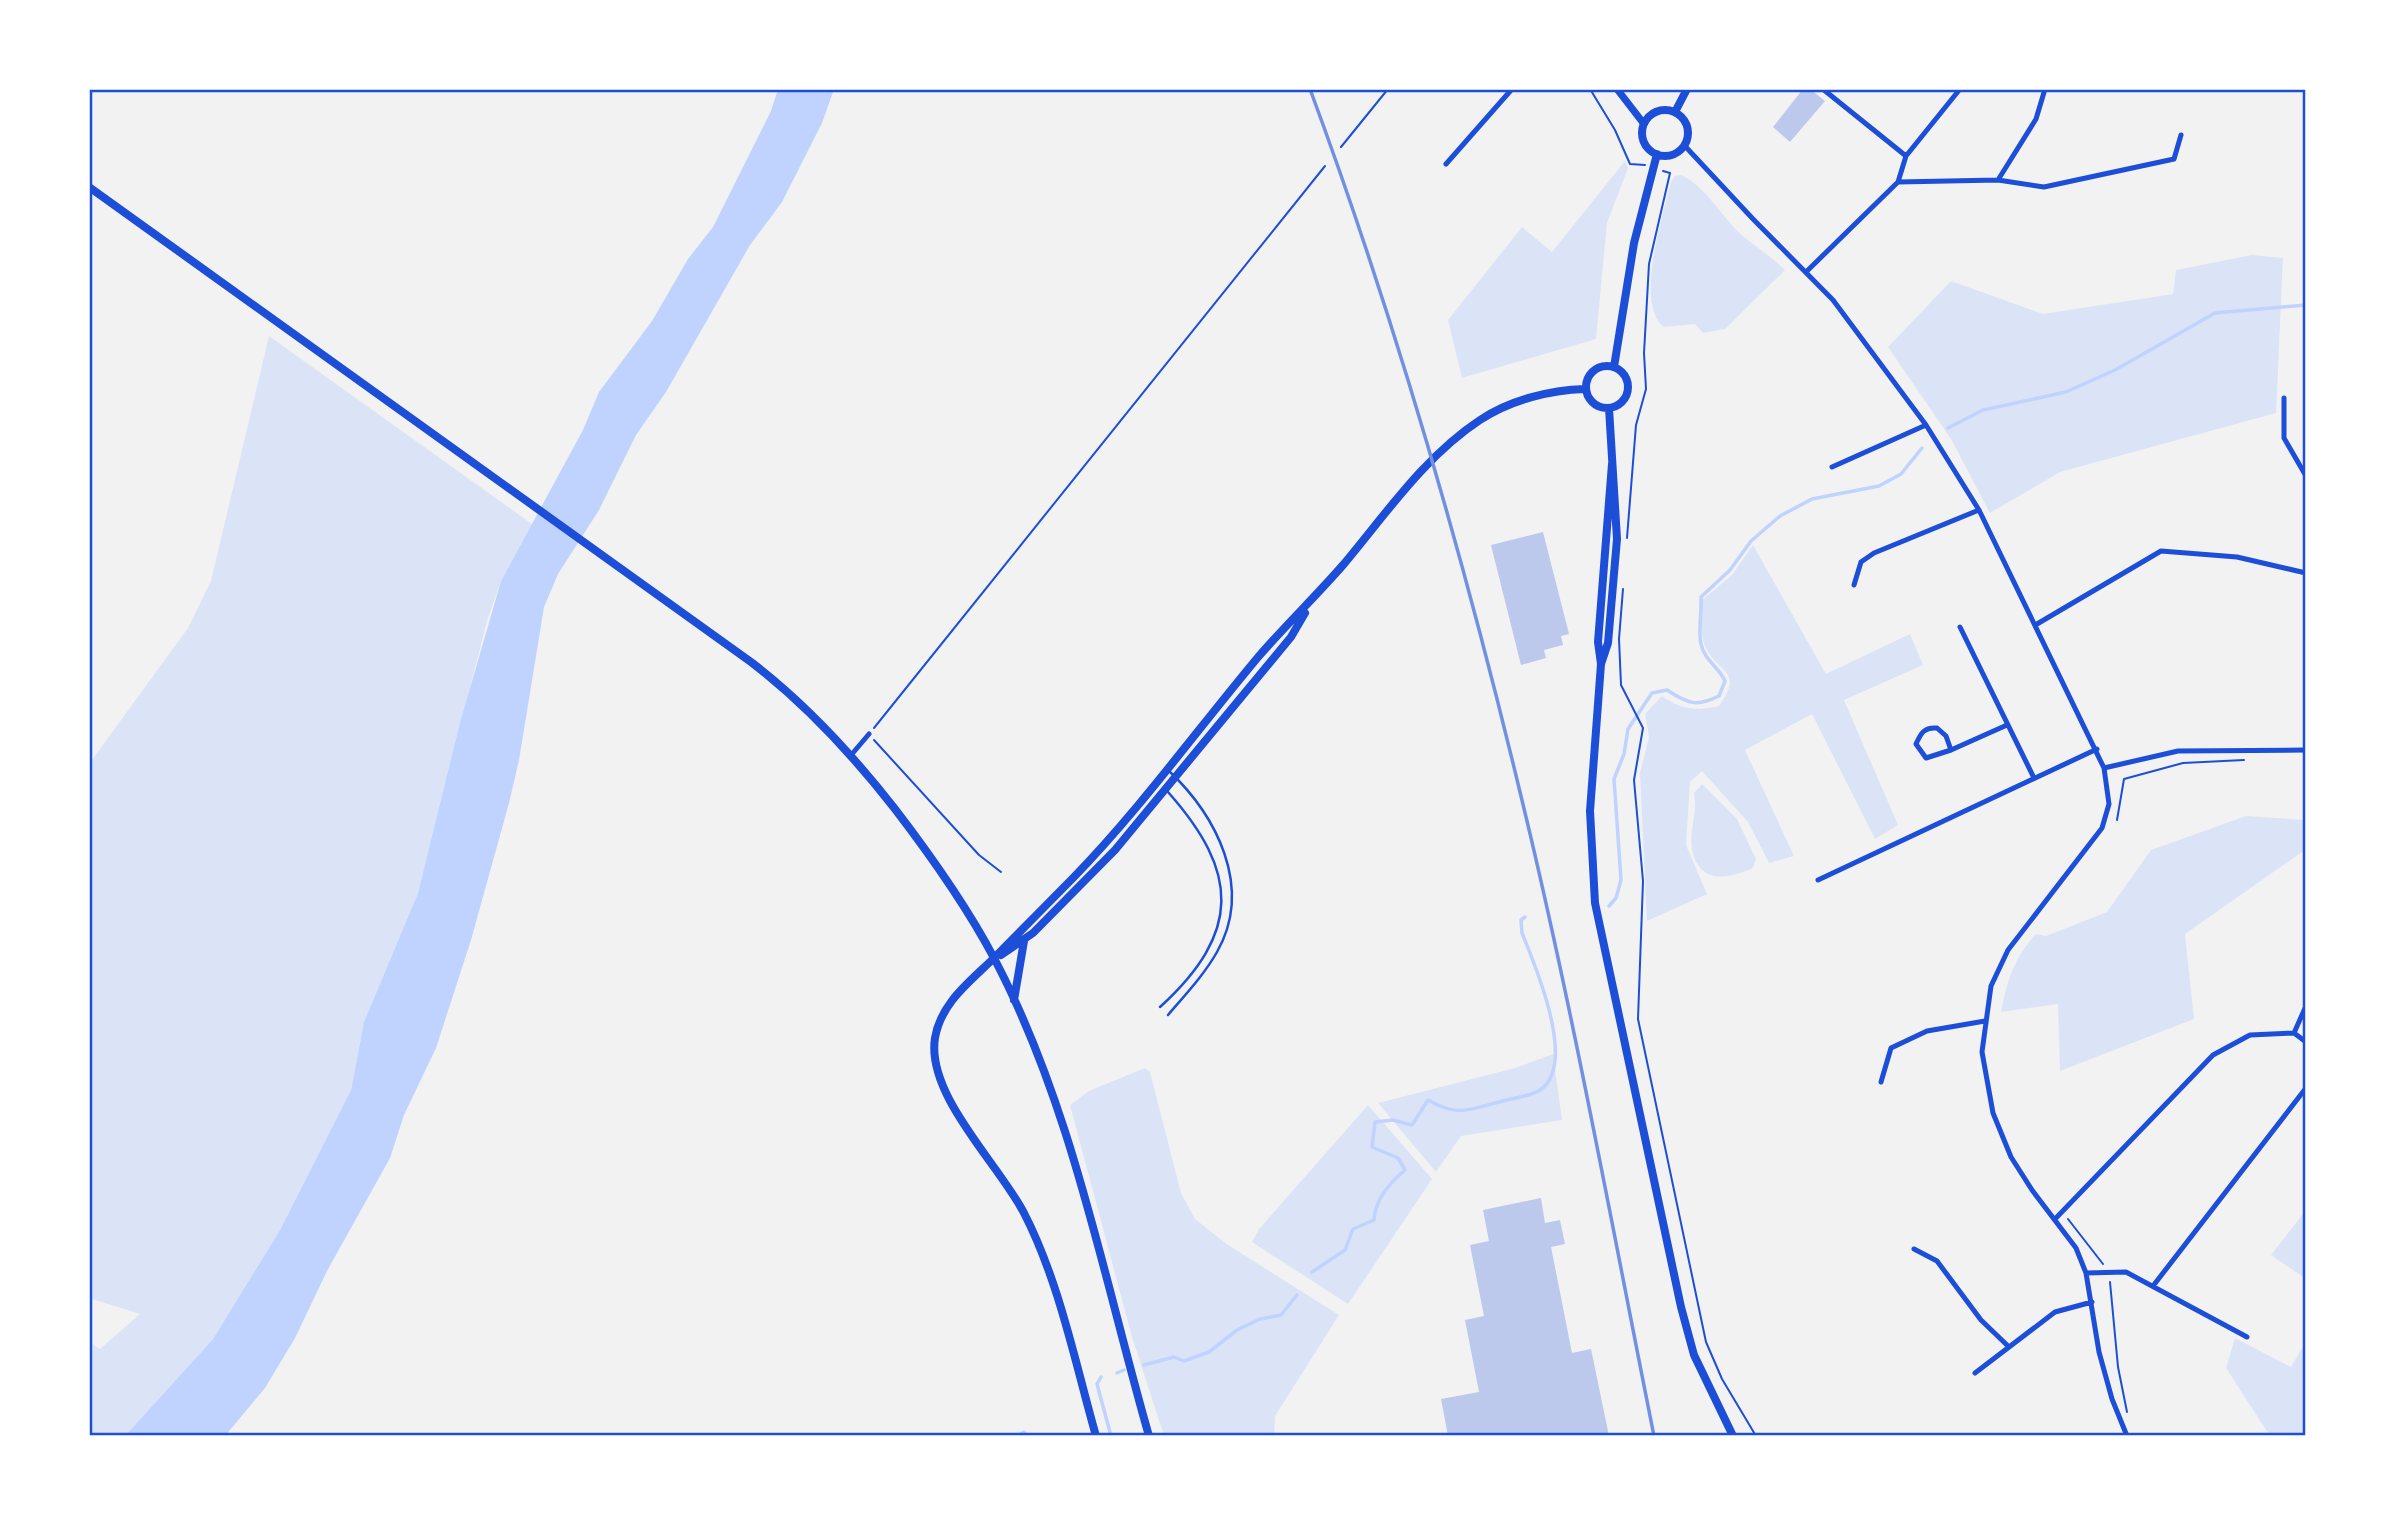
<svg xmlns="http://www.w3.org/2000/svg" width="2395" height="1525" viewBox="0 0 2395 1525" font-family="'Noto Serif',serif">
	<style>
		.green { fill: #dbe4f7 }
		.water { fill: #bfd3fe }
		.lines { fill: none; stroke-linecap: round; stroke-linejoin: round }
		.stream { stroke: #bfd3fe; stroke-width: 3.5 }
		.building { fill: #bdc9ec }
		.path { stroke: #1d4ed8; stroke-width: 2 }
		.service { stroke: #1d4ed8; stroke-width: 2.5 }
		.minor { stroke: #1d4ed8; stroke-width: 5 }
		.tertiary { stroke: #1d4ed8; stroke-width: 7 }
		.secondary { stroke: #1d4ed8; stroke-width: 8 }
		.rail { stroke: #7290e2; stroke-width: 3.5 }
		.neatline { fill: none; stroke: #1d4ed8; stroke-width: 2.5 }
	</style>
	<rect width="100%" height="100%" fill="#f2f2f2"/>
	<path class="green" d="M1625,161L1628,168L1607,223L1596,339L1462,378L1448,320L1522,227L1552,252Z
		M1681,175C1708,188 1720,216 1743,236C1757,248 1771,256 1785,270L1725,329L1703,333L1695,324L1664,327C1634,305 1663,215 1671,182L1675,176Z
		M2252,255L2283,258L2276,413L2060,472L1990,513L1951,439L1888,347L1951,281L2043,314L2173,294L2176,270Z
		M269,336L532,524L501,581L487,621L418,893L364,1022L351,1090L280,1230L213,1339L125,1436H89V1342L100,1349L140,1314L89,1298V764L188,628L211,581Z
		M1753,545L1826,674L1910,634L1923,665L1844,700L1898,825L1875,839L1812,714L1745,750L1794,856L1769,863L1748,822L1702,771L1690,782L1686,845L1707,894L1647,921L1640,773L1649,737L1645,714L1662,696C1681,710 1697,711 1719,706C1745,669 1718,675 1705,646C1700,634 1702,614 1701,601L1732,575Z
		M1702,784L1737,819L1756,859L1753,868C1728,879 1699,885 1692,849C1689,831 1698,811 1694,793Z
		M2246,816L2306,820V853L2302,852L2185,934L2194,1019L2060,1071L2058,1004L2001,1012C2007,981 2014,957 2036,934L2046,936L2107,912L2151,850Z
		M1553,1054L1562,1120L1461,1136L1436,1172L1378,1103L1515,1068Z
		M1145,1068L1150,1072L1181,1193L1195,1219L1225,1243L1339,1315L1275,1416L1274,1436H1164L1132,1337L1070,1105L1089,1091Z
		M1368,1105L1432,1179L1348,1304L1252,1242L1259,1229Z
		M2306,1210V1279L2271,1255Z
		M2235,1338L2291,1367L2306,1341V1436H2270L2226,1368Z"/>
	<path class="water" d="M778,89H834L822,123L782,202L750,245L666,392L636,435L599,510L558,574L544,607L519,760L509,803L471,940L436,1048L404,1115L390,1158L327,1271L295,1338L265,1388L225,1436H125L213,1339L280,1230L351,1090L364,1022L418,893L460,723L501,581L583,430L599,392L652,321L688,259L713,227L771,111Z"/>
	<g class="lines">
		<path class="stream" d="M1948,428L1983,410L2066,392L2115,370L2215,313L2306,305
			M1609,906L1616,898L1621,880L1614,779L1624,754L1628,729L1652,693L1667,690C1688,704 1697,707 1719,696L1725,681C1719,667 1704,660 1701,644C1698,629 1702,612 1701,597L1730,570L1751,541L1780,516L1812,499L1879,486L1901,474L1922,448
			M1312,1272L1345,1250L1353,1229L1374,1220C1375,1199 1390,1183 1405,1170L1398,1158L1372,1147L1375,1122L1393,1120L1412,1125L1428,1100C1457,1117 1468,1110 1499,1102C1511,1098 1530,1097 1540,1090C1578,1065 1535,965 1522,933L1521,920L1525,917
			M1144,1365L1174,1357L1184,1361L1209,1352L1237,1330L1260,1319L1281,1315L1297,1295
			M1117,1373L1124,1370
			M1101,1377L1097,1384L1111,1436
			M1017,1436L1024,1432L1027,1436"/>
	</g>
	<path class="building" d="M1803,89H1810L1825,101L1790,142L1773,127Z
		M1543,532L1569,634L1561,636L1563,645L1544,650L1546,658L1521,665L1491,545Z
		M1541,1198L1545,1223L1560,1220L1565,1244L1551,1247L1572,1353L1591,1349L1609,1436H1448L1441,1399L1479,1392L1465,1320L1484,1316L1470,1245L1489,1241L1483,1210Z"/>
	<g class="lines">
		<path class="path" d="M1590,89L1615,130L1630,164L1645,165
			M1341,147L1388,89
			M1627,538L1636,425L1646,389L1644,353L1649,264L1670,173L1663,171
			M1623,589L1619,639L1621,685L1643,728L1634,780L1643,881L1638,1019L1706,1342L1722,1379L1756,1436
			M874,728L1325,166
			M874,740L979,855L1001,872
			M2117,820L2124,779L2183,763L2244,760
			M2068,1219L2103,1264
			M2110,1282L2118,1367L2127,1412"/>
		<path class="service" d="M1168,770C1216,815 1254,887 1217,952C1204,975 1185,995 1168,1015
			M1160,1007C1242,932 1239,872 1168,792"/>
		<path class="minor" d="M1824,90L1906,156
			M1684,145L1753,219L1833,300L1926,425L1979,510L2104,768L2109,804L2102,828L2008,950L1991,986L1982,1052L1993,1113L2011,1157L2032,1190L2076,1248L2086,1273L2099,1352L2112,1399L2127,1436
			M1446,164L1512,89
			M1998,180L2036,119L2045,89
			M1898,182L1906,156L1960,89
			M1806,272L1898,182L1998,180L2044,187L2174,159L2181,135
			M2284,398V438L2306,476
			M1832,467L1926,425
			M1854,585L1861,562L1874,553L1979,510
			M2037,624L2161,551L2237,557L2306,573
			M1960,627L2034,778
			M1951,750L1926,758L1916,744C1921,733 1924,727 1937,728L1946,736L1951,750L2007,725
			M852,754L869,734
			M2104,768L2178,751L2306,750
			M1818,880L2097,749
			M2294,1033L2306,1006
			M1881,1082L1891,1048L1927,1031L1985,1021
			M2056,1218L2213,1055L2250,1035L2294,1033L2306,1042
			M1914,1249L1937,1261L1981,1320L2009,1347
			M2086,1273L2126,1272L2247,1337
			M2153,1286L2306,1088
			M1975,1373L2055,1312L2092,1302"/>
		<path class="tertiary" d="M1617,89L1644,124"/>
		<path class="secondary" d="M1642 133a23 23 0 1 1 46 0a23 23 0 1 1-46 0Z
			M1675,112L1687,89
			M89,187L751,662C806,704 852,754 895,809C931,856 966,905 994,958C1072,1106 1103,1276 1149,1436
			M1586 387a21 21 0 1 1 42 0a21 21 0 1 1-42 0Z
			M1614,367L1634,243L1657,154
			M1612,464L1598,642L1601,664L1590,811L1595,903L1681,1307L1694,1355L1733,1436
			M1601,664L1608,643L1617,539L1609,408
			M1001,955L1033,933L1115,850L1291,637L1305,613
			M1014,1000L1024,941
			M1096,1436C1075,1362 1059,1281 1024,1213C998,1163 926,1095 935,1038C941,1002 971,981 995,957C1021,931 1047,904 1073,878C1140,809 1197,730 1259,656C1286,625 1316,596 1343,565C1385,515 1425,456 1480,420C1510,400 1550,390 1585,389"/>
		<path class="rail" d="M1310,89C1395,319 1463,555 1520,792C1572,1005 1611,1221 1654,1436"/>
	</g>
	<rect width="2395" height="1525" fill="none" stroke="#ffffff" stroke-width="182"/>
	<rect x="91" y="91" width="2213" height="1343" class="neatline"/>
</svg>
